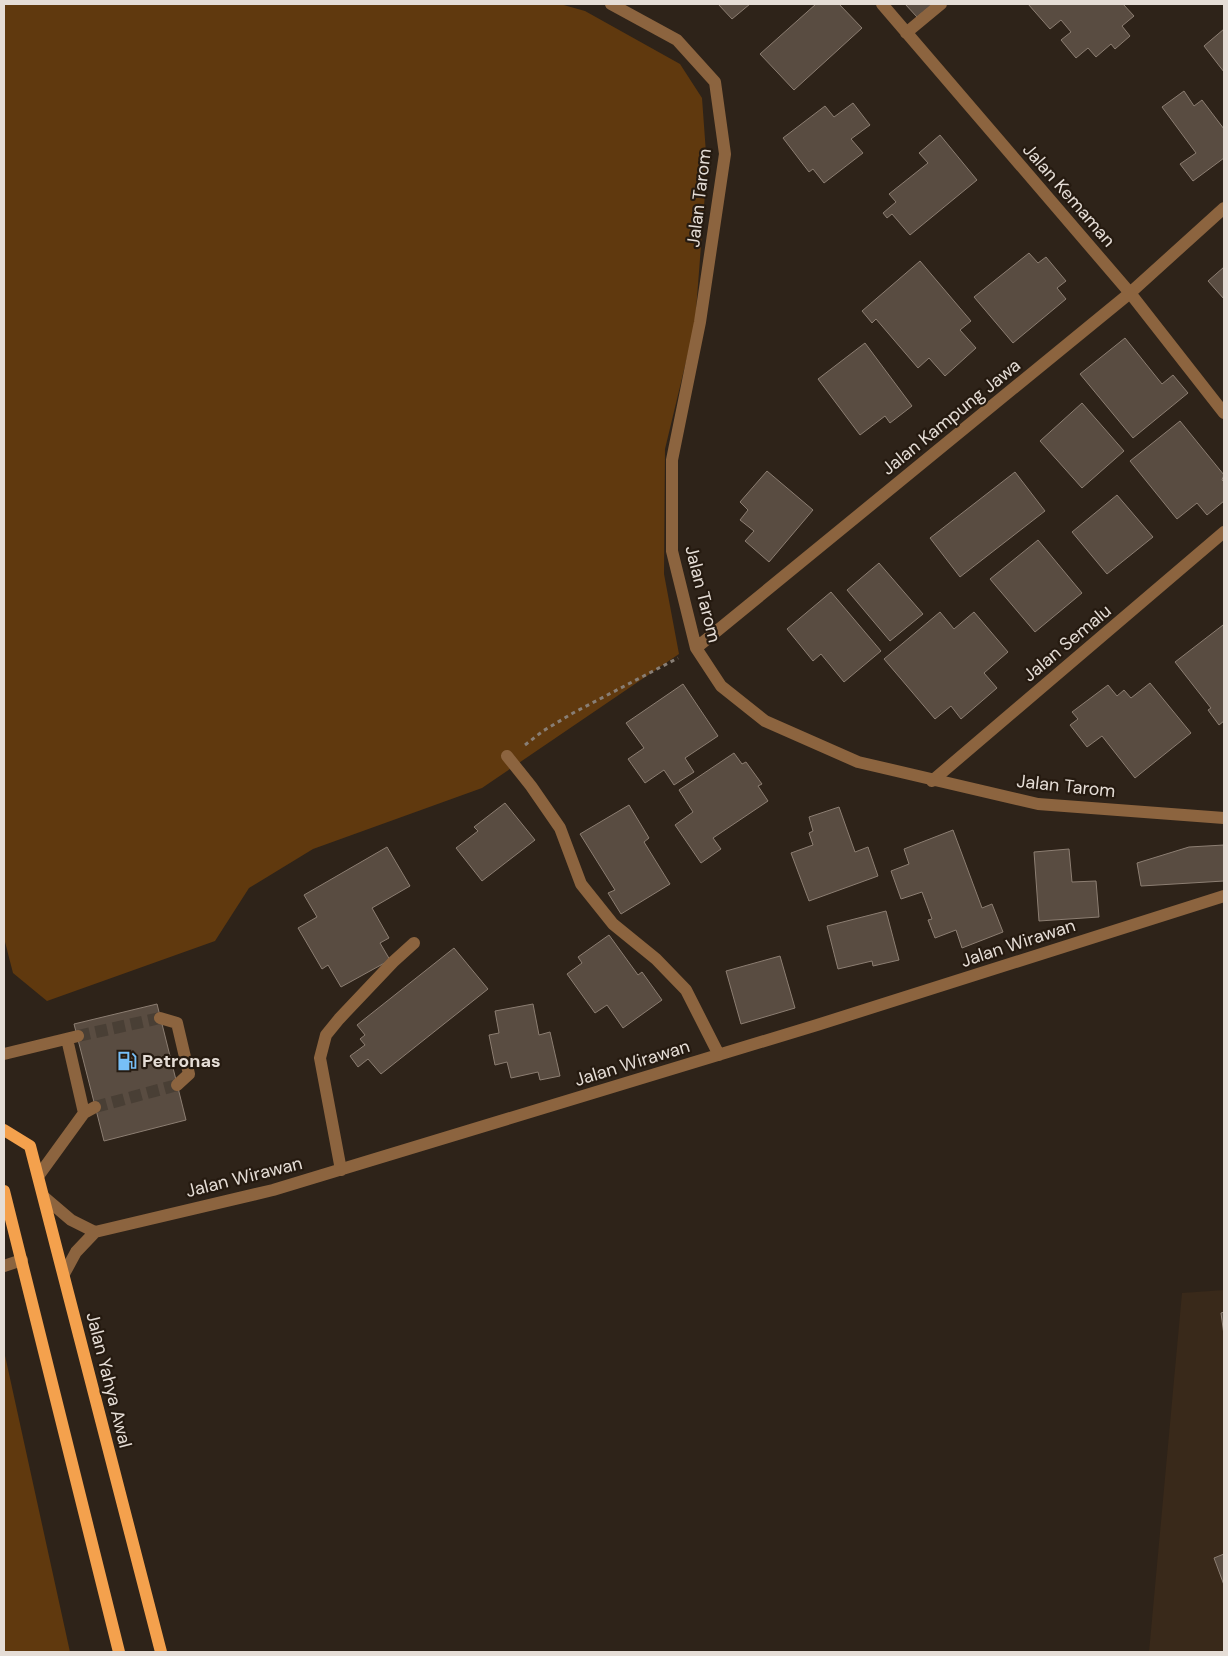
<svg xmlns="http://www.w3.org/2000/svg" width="1228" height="1656" viewBox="0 0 1228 1656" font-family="'DM Sans',sans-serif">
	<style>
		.built { fill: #39291a }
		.green { fill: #60390e }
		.building { fill: #594c41; stroke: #8c7e72 }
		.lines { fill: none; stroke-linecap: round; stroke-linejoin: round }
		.minor-tunnel { stroke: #493f35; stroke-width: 12; stroke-dasharray: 12 6; stroke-linecap: butt }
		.path { stroke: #887e75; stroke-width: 3; stroke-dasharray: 4 4; stroke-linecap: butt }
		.minor { stroke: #8c643f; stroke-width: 12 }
		.major { stroke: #f4a14d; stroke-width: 12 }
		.labels { text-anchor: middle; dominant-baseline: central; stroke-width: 4.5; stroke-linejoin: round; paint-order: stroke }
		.street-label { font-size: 18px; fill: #e5ddd6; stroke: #251a10 }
		.poi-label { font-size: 18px; font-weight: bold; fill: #e5ddd6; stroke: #251a10; text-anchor: start }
	</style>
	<rect width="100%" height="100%" fill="#2e2319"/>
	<path class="built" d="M1224,1290V1652H1149L1182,1293Z"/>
	<path class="green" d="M4,4H560L585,11L680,64L702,98L707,167L695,324L665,449L664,574L679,654L482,788L313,849L249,888L215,941L47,1001L13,973L4,938Z
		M4,1351L70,1652H4Z"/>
	<path class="building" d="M718,4H750L732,19Z
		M816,4H839L862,28L794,90L760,54Z
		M905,4H933L917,17Z
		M1028,4H1123L1134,16L1122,26L1130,36L1115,49L1111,44L1096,57L1088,48L1076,58L1061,40L1071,32L1061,20L1050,29Z
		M1224,29V72L1204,46Z
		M1184,91L1194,106L1202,100L1224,129V158L1193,181L1180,164L1196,153L1162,107Z
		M853,103L870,125L851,139L863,153L824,183L813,169L809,172L783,138L825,106L834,117Z
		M940,135L977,180L910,235L892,214L887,218L883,213L896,202L889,194L928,163L919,153Z
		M1029,253L1038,263L1046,257L1066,281L1057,288L1066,299L1013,343L974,297Z
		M920,261L971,321L960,330L976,348L945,376L929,358L918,368L876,319L872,323L862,311Z
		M1224,267V299L1208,281Z
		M1125,338L1162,384L1173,375L1188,393L1133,438L1080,374Z
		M865,343L912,406L890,423L885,416L860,435L818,379Z
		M1082,403L1124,451L1082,488L1040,441Z
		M1180,421L1224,475L1222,480L1224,482V501L1207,515L1197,503L1177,519L1130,461Z
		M767,471L813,510L769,562L745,541L754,531L740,520L748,510L740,502Z
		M1015,472L1045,511L960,577L930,538Z
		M1117,495L1153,537L1107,574L1072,532Z
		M1038,540L1082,593L1035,632L990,579Z
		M879,563L923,614L890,641L847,590Z
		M831,592L881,651L844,682L821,654L813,661L787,629Z
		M940,612L954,629L974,612L1008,652L984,673L997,688L961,719L951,706L935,719L884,659Z
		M1223,625L1224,626V721L1219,725L1208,710L1211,708L1175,662Z
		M1150,683L1191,733L1135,778L1102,736L1087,747L1070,725L1078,719L1072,712L1108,685L1117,696L1124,690L1131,698Z
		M683,684L718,736L685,758L694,772L674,785L664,770L645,783L628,759L644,748L626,723Z
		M734,753L742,764L746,762L762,784L758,786L768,801L713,838L721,849L701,863L675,825L693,812L679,790Z
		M505,803L535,840L482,881L456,848L478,831L474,827Z
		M629,805L649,838L644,842L670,884L621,914L608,893L615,890L580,834Z
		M839,807L855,852L868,847L878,876L809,901L791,853L813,845L809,833L813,831L809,817Z
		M953,830L982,908L992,904L1003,932L962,948L956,930L935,938L928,920L932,919L922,892L901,899L891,871L909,864L904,849Z
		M1224,845V881L1141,886L1137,863L1189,847Z
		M387,847L410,886L372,908L389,938L380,943L390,960L341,987L328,965L322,969L298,928L317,917L304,895Z
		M1069,849L1072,882L1096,881L1099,917L1039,921L1034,852Z
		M886,911L899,960L873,966L872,961L838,969L827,926Z
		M609,935L638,975L642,972L662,1000L623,1028L607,1005L595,1013L567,974L582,963L578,957Z
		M454,948L488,989L381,1074L368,1059L358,1067L350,1056L365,1045L360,1039L365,1035L357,1025Z
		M780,956L795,1008L741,1024L726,971Z
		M157,1004L186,1120L104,1141L74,1024Z
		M533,1004L539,1035L550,1032L560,1076L540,1080L538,1072L511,1078L507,1062L495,1065L489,1035L499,1033L495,1011Z
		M1224,1312V1335L1221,1313Z
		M1224,1554V1585L1214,1558Z"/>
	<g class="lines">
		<path class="minor-tunnel" d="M78,1036L160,1018
			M95,1107L177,1085"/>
		<path class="path" d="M525,745L543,731L573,713L678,658"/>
		<path class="minor" d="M611,4L677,40L715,82L725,154L700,322L672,460V551L696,648L721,686L765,721L858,762L1038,804L1224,818
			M882,4L1130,293L1224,413
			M906,33L941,4
			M696,648L1130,293L1224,208
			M507,756L531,786L560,828L581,884L613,924L656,959L686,990L719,1055
			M932,781L1224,532
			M160,1018L177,1023L189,1074L177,1085
			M67,1039L84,1113
			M4,1054L78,1036
			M341,1170L320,1058L326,1035L339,1019L393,962L414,943
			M39,1175L84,1113L95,1107
			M44,1197L71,1220L95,1232
			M4,1266L22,1260
			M64,1274L76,1252L95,1232L273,1190L817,1025L1224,896"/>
		<path class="major" d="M4,1130L30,1146L161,1652
			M4,1191L119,1652"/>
	</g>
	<defs>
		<symbol id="fuel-bare" viewBox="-9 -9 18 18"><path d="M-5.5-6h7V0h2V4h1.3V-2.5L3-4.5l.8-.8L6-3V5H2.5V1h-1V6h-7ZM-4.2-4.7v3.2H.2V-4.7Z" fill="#77bff7" stroke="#251a10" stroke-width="2.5" paint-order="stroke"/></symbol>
	</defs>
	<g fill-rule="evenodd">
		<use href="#fuel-bare" x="113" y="1047" width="28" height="28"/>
	</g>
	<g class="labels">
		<g class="street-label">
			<text transform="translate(1069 195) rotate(49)">Jalan Kemaman</text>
			<text transform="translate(699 198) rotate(-83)">Jalan Tarom</text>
			<text transform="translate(951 417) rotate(-39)">Jalan Kampung Jawa</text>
			<text transform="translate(703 594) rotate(76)">Jalan Tarom</text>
			<text transform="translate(1067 643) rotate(-40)">Jalan Semalu</text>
			<text transform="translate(1066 786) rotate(6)">Jalan Tarom</text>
			<text transform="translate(1018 943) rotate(-18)">Jalan Wirawan</text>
			<text transform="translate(632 1063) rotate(-17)">Jalan Wirawan</text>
			<text transform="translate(244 1177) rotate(-14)">Jalan Wirawan</text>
			<text transform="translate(109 1380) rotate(76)">Jalan Yahya Awal</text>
		</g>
		<g class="poi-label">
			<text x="142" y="1061">Petronas</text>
		</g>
	</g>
	<rect width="1228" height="1656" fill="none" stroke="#e5ddd6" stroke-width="10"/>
</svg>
